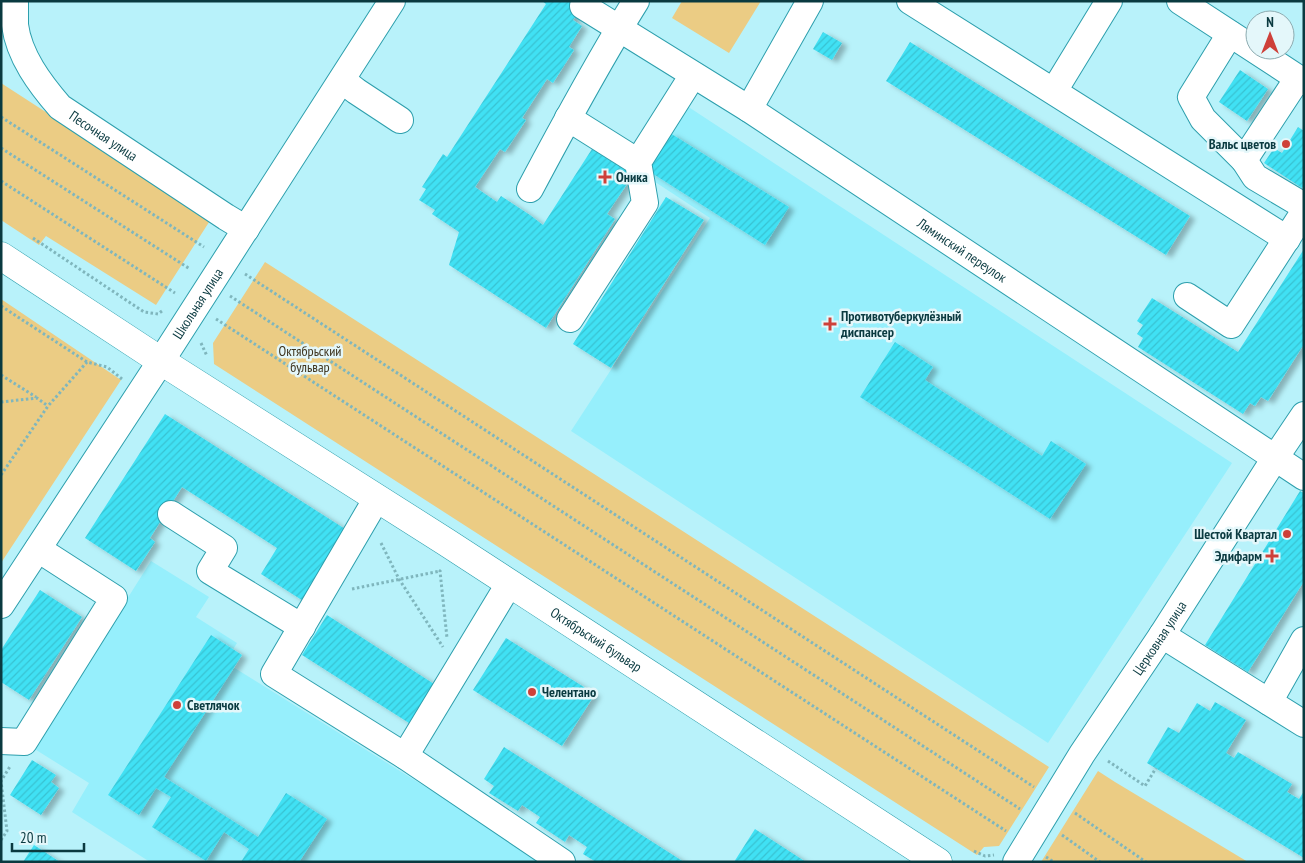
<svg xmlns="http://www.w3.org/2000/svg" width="1305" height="863" viewBox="0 0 1305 863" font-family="'PT Sans Narrow',sans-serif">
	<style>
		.built { fill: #96effc }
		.park { fill: #ebcc84 }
		.building { fill: url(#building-hatch); filter: url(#shadow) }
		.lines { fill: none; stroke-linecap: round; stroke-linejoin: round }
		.minor-casing { stroke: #2d9fad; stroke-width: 28 }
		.major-casing { stroke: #2d9fad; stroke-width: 29 }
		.path { stroke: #7fb6bd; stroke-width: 3; stroke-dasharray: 2.5 2.5; stroke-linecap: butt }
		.minor { stroke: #fff; stroke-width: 26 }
		.major { stroke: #fff; stroke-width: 28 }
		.poi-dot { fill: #ce4039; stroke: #e4f7fa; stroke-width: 2 }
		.labels { text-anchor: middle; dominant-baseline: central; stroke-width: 5; stroke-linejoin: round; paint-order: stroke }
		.street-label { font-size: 14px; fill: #0a3a40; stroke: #e4f7fa }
		.poi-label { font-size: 14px; font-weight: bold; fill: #0a3a40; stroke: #e4f7fa; text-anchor: start }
		.park-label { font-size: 14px; fill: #3d331d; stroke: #e4f7fa }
	</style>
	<defs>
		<pattern id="building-hatch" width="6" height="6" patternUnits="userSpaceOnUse" patternTransform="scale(1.25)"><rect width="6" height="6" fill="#41e1f4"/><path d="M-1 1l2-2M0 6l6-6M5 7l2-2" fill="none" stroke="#38c2d2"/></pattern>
		<filter id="shadow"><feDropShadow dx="5.5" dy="3" stdDeviation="2.5" flood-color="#0004"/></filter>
	</defs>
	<rect width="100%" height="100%" fill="#b8f2fa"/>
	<path class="built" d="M687,106L1232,463L1048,743L571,431L710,218L643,174Z
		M151,561L209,597L196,617L237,643L225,662L546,862H150L72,812L89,783L33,748Z"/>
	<path class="park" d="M682,1H761L729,53L672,18Z
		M1,83L211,219L156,305L46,236L39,245L1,220Z
		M265,262L1049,767L999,846L984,847L977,855L214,364L213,343Z
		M1,299L121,380L1,563Z
		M1098,771L1115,782L1248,862H1041Z"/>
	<path class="building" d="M542,1H586L573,20L582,26L569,47L574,50L553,83L547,79L522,118L526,120L505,152L500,149L475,187L497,202L501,196L530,215L543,225L592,149L633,175L607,214L615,219L546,328L449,265L459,232L432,214L435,210L419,200L426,189L422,187L443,154L447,157L546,4Z
		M823,32L842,43L832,60L813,49Z
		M910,42L1190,216L1166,255L886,81Z
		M1240,70L1268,89L1247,121L1219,102Z
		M1298,127L1304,131V185L1302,188L1264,163L1274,148L1282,153Z
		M670,133L789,207L765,245L647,170Z
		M666,197L704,220L611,368L573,344Z
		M1304,249V344L1268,401L1261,397L1255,406L1250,403L1243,414L1138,347L1143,338L1137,334L1143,325L1137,321L1152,298L1238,352Z
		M895,342L933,367L925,380L1042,456L1051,441L1086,464L1050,519L860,397Z
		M165,414L353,534L308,604L261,574L277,548L182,487L150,538L155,542L136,571L85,538Z
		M1300,491L1304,493V581L1248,672L1205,645Z
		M40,590L82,617L29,700L1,682V650Z
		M327,615L434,684L409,723L302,655Z
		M211,635L242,655L164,777L258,837L286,793L327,819L299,862H241L249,849L224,832L206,861L152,827L171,797L156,788L139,815L108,795Z
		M506,638L595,694L562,746L473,690Z
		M1215,702L1246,720L1226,753L1234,758L1238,752L1292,784L1287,792L1299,799L1304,791V858L1147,763L1168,727L1179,733L1197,703L1210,711Z
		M504,747L684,862H596L583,854L587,847L569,835L565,842L536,823L540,817L522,805L518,811L489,793L494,786L484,779Z
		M32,760L56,775L51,782L59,788L41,815L10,795Z
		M755,829L806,862H734Z
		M34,845L60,862H23Z"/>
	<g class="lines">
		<defs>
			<g id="minor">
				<path id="s1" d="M15,1C15,9 15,17 15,25C19,56 40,84 60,107L226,217L246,229"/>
				<path d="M910,1L1287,239"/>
				<path d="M1180,1L1304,82"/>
				<path id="s2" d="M583,6L749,109L1304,477"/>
				<path d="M1230,34L1191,97L1203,119L1244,160"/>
				<path d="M1298,78L1244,160L1255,177L1304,206"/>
				<path d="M342,80L356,91L400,120"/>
				<path d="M1054,91L1109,1"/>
				<path d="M749,109L810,1"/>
				<path d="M568,118L638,162"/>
				<path d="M530,189C564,125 598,62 636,1"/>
				<path d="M1187,296L1231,325L1304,212"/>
				<path d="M570,319L645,203L638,162L693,75"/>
				<path d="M377,498L274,674L405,756L562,862"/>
				<path d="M171,514L224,548L210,571L302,627"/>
				<path id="s3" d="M1,605L161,361L392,1"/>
				<path d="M1162,635L1304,724"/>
				<path d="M1269,702L1304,640"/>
				<path d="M1,741L24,742L114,598L38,549"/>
				<path d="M405,756L509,584"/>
				<path id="s4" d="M1016,862L1082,754L1162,635L1275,458L1304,415"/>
			</g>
			<g id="major">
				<path id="s5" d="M1,256L161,361L446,542L938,862"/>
			</g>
		</defs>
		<use href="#minor" class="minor-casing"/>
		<use href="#major" class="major-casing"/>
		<path class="path" d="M1,117L204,247
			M1,148L190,269
			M1,181L175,293
			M33,238L144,312L158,314L162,311
			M245,274L1034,787
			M230,296L1020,809
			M1,306L87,362L107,367L122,379
			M216,319L1006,831
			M201,343L207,356
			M1,375L36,397
			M1,402L37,398L48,406
			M1,475L48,406L87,362
			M381,543L399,579L443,647
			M441,570L440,571L447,638
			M352,589L440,571
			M1108,761L1145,786L1156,768
			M1075,813L1146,862
			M1062,835L1100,862
			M1,840L7,831L1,781L11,765
			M974,851L985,856L994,855
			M1046,857L1054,862"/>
		<use href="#minor" class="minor"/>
		<use href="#major" class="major"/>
	</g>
	<g class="poi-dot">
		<circle cx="1286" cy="144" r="5"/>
		<path d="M602.5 169.5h5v5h5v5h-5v5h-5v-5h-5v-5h5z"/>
		<path d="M827.5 316.5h5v5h5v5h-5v5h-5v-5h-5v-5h5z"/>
		<circle cx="1287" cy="534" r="5"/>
		<path d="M1269.5 548.5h5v5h5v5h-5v5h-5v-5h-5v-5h5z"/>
		<circle cx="532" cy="692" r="5"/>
		<circle cx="177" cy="705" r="5"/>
	</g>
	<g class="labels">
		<g class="street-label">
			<text stroke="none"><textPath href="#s1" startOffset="171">Песочная улица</textPath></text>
			<text stroke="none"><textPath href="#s2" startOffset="451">Ляминский переулок</textPath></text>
			<text stroke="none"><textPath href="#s3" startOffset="360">Школьная улица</textPath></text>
			<text stroke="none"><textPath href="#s4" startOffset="266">Церковная улица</textPath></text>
			<text stroke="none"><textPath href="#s5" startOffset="708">Октябрьский бульвар</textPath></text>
		</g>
		<g class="poi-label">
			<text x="1276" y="144" text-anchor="end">Вальс цветов</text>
			<text x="616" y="177">Оника</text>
			<text x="841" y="316">Противотуберкулёзный<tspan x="841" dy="16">диспансер</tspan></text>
			<text x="1277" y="534" text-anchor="end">Шестой Квартал</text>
			<text x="1262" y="556" text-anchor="end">Эдифарм</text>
			<text x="542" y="692">Челентано</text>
			<text x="187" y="705">Светлячок</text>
		</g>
		<g class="park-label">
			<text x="310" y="351">Октябрьский<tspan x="310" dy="16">бульвар</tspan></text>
		</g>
	</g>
	<rect width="1305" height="863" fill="none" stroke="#0a3a40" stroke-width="5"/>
	<g transform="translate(1270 35)"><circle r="24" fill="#e4f7fa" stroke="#8dabb0"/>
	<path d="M0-4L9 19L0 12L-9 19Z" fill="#ce4039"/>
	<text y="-8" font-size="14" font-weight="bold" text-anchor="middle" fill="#0a3a40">N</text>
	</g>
	<path d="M12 843v8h72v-8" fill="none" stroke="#0a3a40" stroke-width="2.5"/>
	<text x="20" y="843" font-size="15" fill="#0a3a40" stroke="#e4f7fa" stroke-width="4" paint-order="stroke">20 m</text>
</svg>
